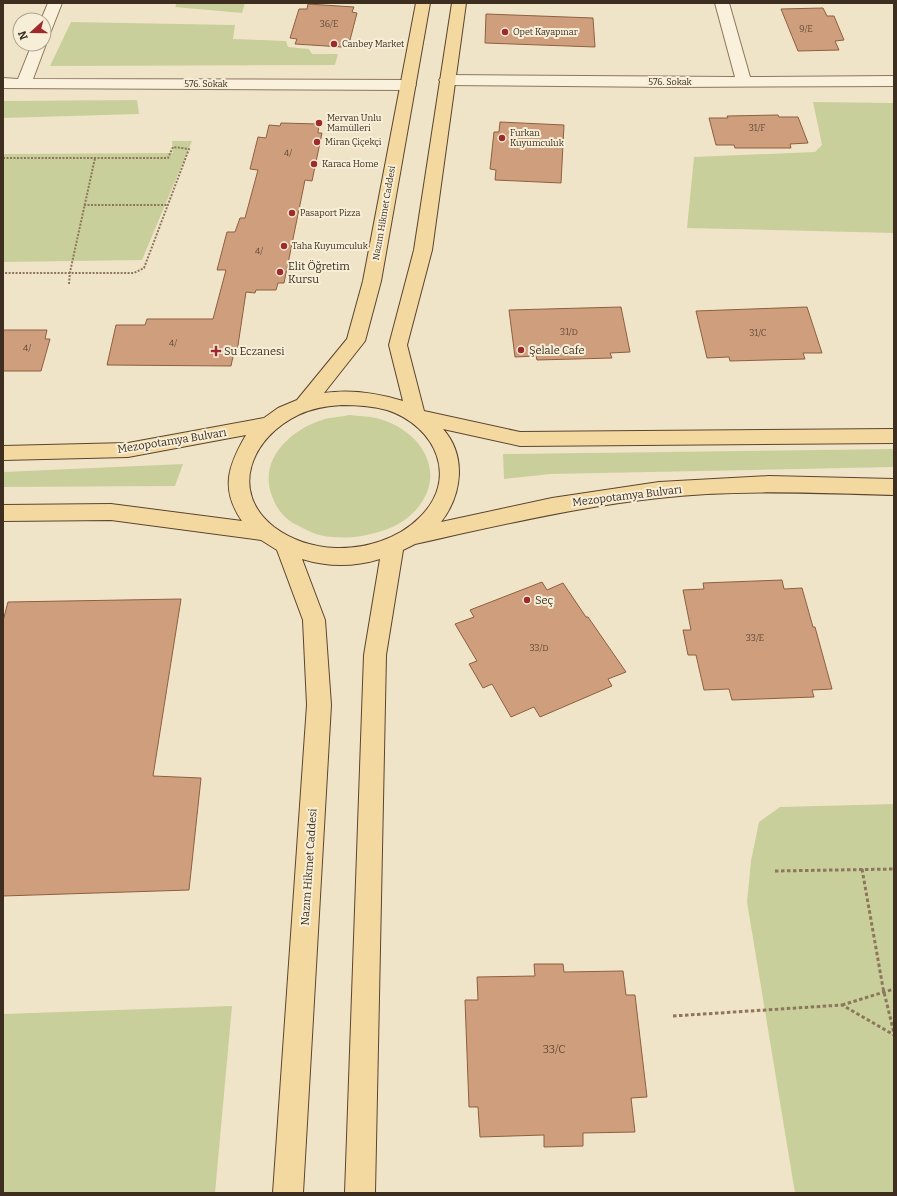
<svg xmlns="http://www.w3.org/2000/svg" width="897" height="1196" viewBox="0 0 897 1196" font-family="Bitter,serif">
	<style>
		.green { fill: #c9cf9b }
		.building { fill: #cf9f7d; stroke: #8d5f41 }
		.lines { fill: none; stroke-linecap: round; stroke-linejoin: round }
		.minor-casing { stroke: #8d765c; stroke-width: 2 }
		.major-casing { stroke: #5b4430; stroke-width: 2 }
		.path-far1 { stroke: #8d765c; stroke-width: 2; stroke-dasharray: 2 1.5; stroke-linecap: butt }
		.path { stroke: #8d765c; stroke-width: 3; stroke-dasharray: 3.5 2.5; stroke-linecap: butt }
		.minor { fill: #faf1dc; fill-rule: evenodd }
		.major { fill: #f3d9a0; fill-rule: evenodd }
		.poi-dot { fill: #9e2a2b; stroke: #f7eed8; stroke-width: 1.5 }
		.labels { text-anchor: middle; dominant-baseline: central; stroke-width: 4; stroke-linejoin: round; paint-order: stroke }
		.number-label { font-size: 9px; fill: #624a37 }
		.far-poi-label { font-size: 9px; fill: #3d2e20; stroke: #f7eed8; text-anchor: start }
		.far-street-label { font-size: 9px; fill: #3d2e20; stroke: #f7eed8 }
		.poi-label { font-size: 11px; fill: #3d2e20; stroke: #f7eed8; text-anchor: start }
		.street-label { font-size: 11px; fill: #3d2e20; stroke: #f7eed8 }
		.near-number-label { font-size: 11px; fill: #624a37 }
	</style>
	<rect width="100%" height="100%" fill="#f0e4c8"/>
	<path class="green" d="M177,3H245L242,13L175,7Z
		M71,22L235,25L233,39L286,41L288,47L309,49L312,54H338L335,65L50,66Z
		M137,100L139,114L3,118V101Z
		M813,102L894,103V233L687,228L694,157L815,152L822,145Z
		M172,141H192L142,260L3,262V154L173,153Z
		M349,415C357,416 367,416 376,418C421,429 451,474 413,513C398,528 376,534 355,537C343,538 328,538 316,534C310,532 303,528 297,525C285,520 276,508 272,496C258,460 290,430 322,420C330,417 340,417 349,415Z
		M894,449V467L551,474L504,479L503,454Z
		M183,464L175,486L3,487V472Z
		M894,804V1193H795L747,902L751,861L759,822L780,807Z
		M232,1006L215,1193H3V1014Z"/>
	<path class="building" d="M308,4L354,7L352,12L357,13L350,40H344L342,47L295,44L297,39L290,38L299,9H307Z
		M823,8L827,16H834L844,40L835,41L839,50L798,51L781,9Z
		M486,14L593,18L595,47L485,43Z
		M778,115L779,117H798L808,143L790,144L791,148H735L734,145H716L709,118H728L727,116Z
		M500,122L564,125L561,183L495,180L496,170L490,169L494,132H499Z
		M281,123L319,124L318,133H322L312,181L305,180L284,283H278L276,290H256L255,293L246,292L237,352H234L231,366L107,365L116,325H145L147,319H213L226,270H217L227,232H235L240,218H245L258,170L250,169L258,137L266,138L269,125L280,126Z
		M621,307L630,352L610,353L612,358L537,360L536,356L515,357L509,310Z
		M807,307L822,353H803L805,359L730,361L729,357L707,358L696,311Z
		M3,330H47L45,339H50L41,371H3Z
		M782,580L784,589L802,588L813,627H815L832,689L812,690L814,697L732,700L729,689L704,690L696,655H688L683,630H691L683,590L704,589L703,583Z
		M542,582L547,590L563,583L586,617H588L626,672L608,679L612,686L540,717L534,707L511,717L492,684L483,688L469,664L477,661L455,624L474,617L470,610Z
		M181,599L153,776L201,778L189,890L3,896V621L8,602Z
		M534,964H563L564,972L623,971L626,995H635L647,1097L631,1098L635,1132L583,1133V1146L544,1147V1135L480,1137L478,1107H469L465,1000H478L477,977L535,976Z"/>
	<g class="lines">
		<defs>
			<path id="minor" d="M48,3H62L51,31L49,34L44,35V20H41Z
				M715,3H729L750,77L894,76V86L672,87L447,85L442,83L439,80L442,77L447,75L735,77Z
				M44,41L46,44L33,79L408,80L413,82L416,85L413,88L408,90L3,88V78L18,79L32,44H44Z"/>
			<path id="major" d="M416,3H430L381,281L365,341L324,393C351,389 377,393 403,401L389,345L414,250L452,3H466L432,250L407,345L424,411L520,432L894,429V443L520,446L443,429C467,456 462,495 441,522L552,498L659,482L769,476L894,479V495C816,493 737,489 659,498C576,507 496,526 415,544L403,550L386,655L375,1193H345L364,655L380,559C354,567 328,567 302,559L325,620L331,705L303,1193H273L307,705L303,620L277,550L261,540L111,520L3,521V505L111,504L242,521C220,489 228,466 246,435L128,457L3,460V446L128,443L264,418L278,408L297,400L347,339L363,281ZM342,405C357,405 372,406 387,410C436,426 460,479 419,518C398,539 365,549 336,548C313,547 293,541 274,527C228,491 252,437 298,415C312,408 327,406 342,405Z"/>
		</defs>
		<use href="#minor" class="minor-casing"/>
		<use href="#major" class="major-casing"/>
		<path class="path-far1" d="M3,158H168L173,147L189,149L144,268L134,273H3
			M84,205H167
			M69,284L70,272L95,158"/>
		<path class="path" d="M862,869L883,988L894,1033
			M775,871L894,869
			M842,1005L894,989
			M673,1016L842,1005L894,1035"/>
		<use href="#minor" class="minor"/>
		<use href="#major" class="major"/>
	</g>
	<g class="poi-dot">
		<circle cx="505" cy="32" r="4"/>
		<circle cx="334" cy="44" r="4"/>
		<circle cx="319" cy="123" r="4"/>
		<circle cx="502" cy="138" r="4"/>
		<circle cx="317" cy="142" r="4"/>
		<circle cx="314" cy="164" r="4"/>
		<circle cx="292" cy="213" r="4"/>
		<circle cx="284" cy="246" r="4"/>
		<circle cx="280" cy="272" r="4"/>
		<circle cx="521" cy="350" r="4"/>
		<path d="M214 345h4v4h4v4h-4v4h-4v-4h-4v-4h4z"/>
		<circle cx="527" cy="600" r="4"/>
	</g>
	<g class="labels">
		<g class="number-label">
			<text x="329" y="24">36/E</text>
			<text x="806" y="29">9/E</text>
			<text x="757" y="128">31/F</text>
			<text x="288" y="153">4/</text>
			<text x="259" y="251">4/</text>
			<text x="569" y="332">31/D</text>
			<text x="758" y="333">31/C</text>
			<text x="173" y="343">4/</text>
			<text x="27" y="348">4/</text>
			<text x="755" y="638">33/E</text>
			<text x="539" y="648">33/D</text>
		</g>
		<g class="far-poi-label">
			<text x="513" y="32">Opet Kayapınar</text>
			<text x="342" y="44">Canbey Market</text>
			<text x="327" y="118">Mervan Unlu<tspan x="327" dy="10">Mamülleri</tspan></text>
			<text x="510" y="133">Furkan<tspan x="510" dy="10">Kuyumculuk</tspan></text>
			<text x="325" y="142">Miran Çiçekçi</text>
			<text x="322" y="164">Karaca Home</text>
			<text x="300" y="213">Pasaport Pizza</text>
			<text x="292" y="246">Taha Kuyumculuk</text>
		</g>
		<g class="far-street-label">
			<text x="670" y="82">576. Sokak</text>
			<text x="206" y="84">576. Sokak</text>
			<text transform="translate(384 213) rotate(-80)">Nazım Hikmet Caddesi</text>
		</g>
		<g class="poi-label">
			<text x="288" y="266">Elit Öğretim<tspan x="288" dy="13">Kursu</tspan></text>
			<text x="529" y="350">Şelale Cafe</text>
			<text x="224" y="351">Su Eczanesi</text>
			<text x="535" y="600">Seç</text>
		</g>
		<g class="street-label">
			<text transform="translate(172 441) rotate(-9)">Mezopotamya Bulvarı</text>
			<text transform="translate(627 496) rotate(-7)">Mezopotamya Bulvarı</text>
			<text transform="translate(309 867) rotate(-86)">Nazım Hikmet Caddesi</text>
		</g>
		<g class="near-number-label">
			<text x="554" y="1049">33/C</text>
		</g>
	</g>
	<rect width="897" height="1196" fill="none" stroke="#3d2e20" stroke-width="8"/>
	<g transform="translate(32 32) rotate(249)"><circle r="19" fill="#f7eed8" stroke="#ada18e"/>
	<path d="M0-3L7 15L0 10L-7 15Z" fill="#9e2a2b"/>
	<text y="-6" font-size="11" font-weight="bold" text-anchor="middle" fill="#3d2e20">N</text>
	</g>
</svg>
